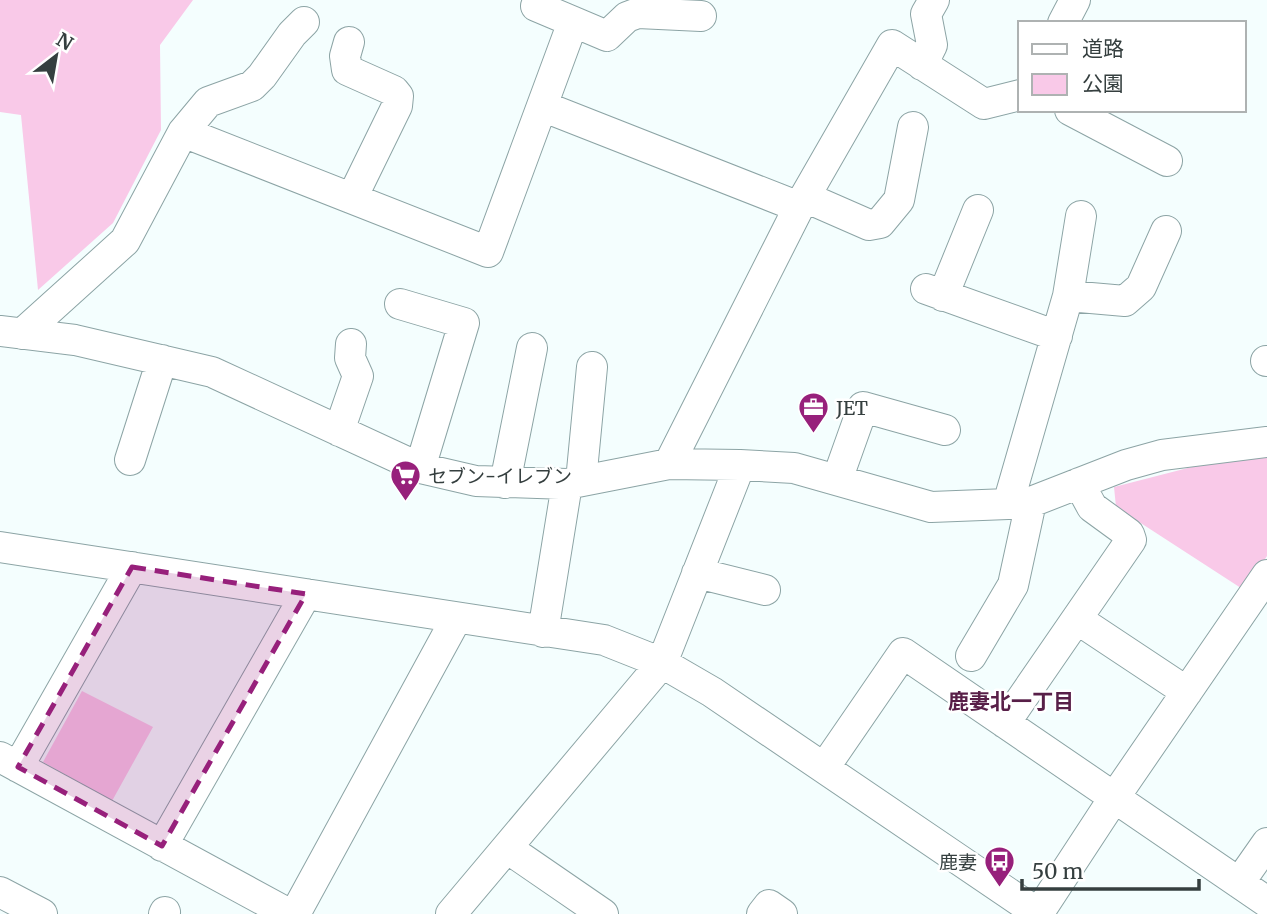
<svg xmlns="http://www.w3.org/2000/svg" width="1267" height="914" viewBox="0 0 1267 914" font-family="Merriweather,'Noto Sans JP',serif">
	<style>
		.green { fill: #f9c9e8 }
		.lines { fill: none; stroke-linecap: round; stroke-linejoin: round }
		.minor-casing { stroke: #8ca4a5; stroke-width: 32 }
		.minor { stroke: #fff; stroke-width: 30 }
		.marked { fill: #97207b; fill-opacity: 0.2; stroke: #97207b; stroke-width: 5; stroke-dasharray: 14 9; stroke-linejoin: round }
		.labels { text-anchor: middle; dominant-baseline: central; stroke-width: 5; stroke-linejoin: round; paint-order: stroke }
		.poi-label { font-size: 19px; fill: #353f3f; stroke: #fff; text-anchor: start }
		.neighbourhood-label { font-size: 21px; font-weight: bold; fill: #581f48; stroke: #fff }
	</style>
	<rect width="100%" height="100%" fill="#f4fefe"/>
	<path class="green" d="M0,0H193L160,45L161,130L113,223L38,290L21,115L0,112Z
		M1267,454V556L1244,590L1116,507L1114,487L1215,461Z
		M82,691L153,727L112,801L43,762Z"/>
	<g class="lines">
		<defs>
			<path id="minor" d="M536,6L607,36L627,17L638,13L701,16
				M1063,23L1075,0
				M349,42L345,56L347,70L394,91L398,96L397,106L352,198
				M922,65L932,45L926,14L934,0
				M542,106L799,207
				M1070,110L1167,161
				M183,132L488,252L573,22
				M805,197L869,225L880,223L899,200L913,127
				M926,289L1057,336
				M943,296L978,210
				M1068,296L1125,301L1141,287L1166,231
				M400,304L464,323L420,468
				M0,331L75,340L212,372L420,468L476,481L567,484L669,464L740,465L794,468L931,507L1008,504L1031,502L1126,465L1162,455L1267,442
				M22,334L125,241L183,132L208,102L252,86L262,76L292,34L304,22
				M1266,361H1267
				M339,431L358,376L350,358L351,344
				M130,460L162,360
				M669,464L799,207L892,45L984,104L1020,95
				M837,480L863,407L945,430
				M581,481L592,367
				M505,483L532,348
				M1008,504L1068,296L1081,216
				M0,547L604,640L662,663L712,692L1039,914
				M697,573L765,590
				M1077,619L1187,692
				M543,632L567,484
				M971,656L1013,585L1031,502
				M1005,723L1131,540L1129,534L1092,507L1079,483
				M0,757L289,914
				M18,767L132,567
				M824,768L903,653L1267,902
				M162,846L306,594
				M507,848L603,914
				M1239,883L1267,843
				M0,892L42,914
				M164,914L165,912
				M295,914L456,619
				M451,914L662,663L740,465
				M762,914L769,905L782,914
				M1038,914L1114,798L1267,575"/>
		</defs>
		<use href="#minor" class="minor-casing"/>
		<use href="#minor" class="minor"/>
	</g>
	<path class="marked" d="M132,567L306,594L162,846L18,767Z"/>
	<defs>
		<symbol id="office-pin" viewBox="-11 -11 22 30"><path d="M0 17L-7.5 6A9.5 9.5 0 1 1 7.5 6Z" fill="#97207b" stroke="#fff"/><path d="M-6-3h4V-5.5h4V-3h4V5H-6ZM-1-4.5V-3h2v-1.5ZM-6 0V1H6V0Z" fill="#fff"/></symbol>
		<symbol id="supermarket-pin" viewBox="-11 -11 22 30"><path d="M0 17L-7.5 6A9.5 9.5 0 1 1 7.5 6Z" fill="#97207b" stroke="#fff"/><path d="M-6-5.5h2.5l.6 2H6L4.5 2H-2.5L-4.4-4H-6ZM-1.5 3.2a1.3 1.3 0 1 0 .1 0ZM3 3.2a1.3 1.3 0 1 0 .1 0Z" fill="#fff"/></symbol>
		<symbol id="bus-pin" viewBox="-11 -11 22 30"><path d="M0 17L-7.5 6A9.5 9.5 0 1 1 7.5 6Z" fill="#97207b" stroke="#fff"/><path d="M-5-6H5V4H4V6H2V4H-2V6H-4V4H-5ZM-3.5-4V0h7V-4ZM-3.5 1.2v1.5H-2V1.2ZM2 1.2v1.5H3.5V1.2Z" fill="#fff"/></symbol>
	</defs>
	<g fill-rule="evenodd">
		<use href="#office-pin" x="796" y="390" width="35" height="47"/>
		<use href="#supermarket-pin" x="388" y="458" width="35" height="47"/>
		<use href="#bus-pin" x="982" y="844" width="35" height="47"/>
	</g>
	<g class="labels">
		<g class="poi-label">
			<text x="836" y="408">JET</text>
			<text x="428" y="476">セブン-イレブン</text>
			<text x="977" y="862" text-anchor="end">鹿妻</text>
		</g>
		<g class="neighbourhood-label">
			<text x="1011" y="701">鹿妻北一丁目</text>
		</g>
	</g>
	<rect x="1018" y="21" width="228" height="91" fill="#ffffff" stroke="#aeb2b2" stroke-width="2"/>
	<rect x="1032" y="44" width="35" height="10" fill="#ffffff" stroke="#aeb2b2" stroke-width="2"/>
	<text x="1082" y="56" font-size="21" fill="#353f3f">道路</text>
	<rect x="1032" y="74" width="35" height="21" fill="#f9c9e8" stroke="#aeb2b2" stroke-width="2"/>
	<text x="1082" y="91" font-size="21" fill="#353f3f">公園</text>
	<g transform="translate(56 56) rotate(31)" stroke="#ffffff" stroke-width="5" paint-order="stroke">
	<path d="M0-5L12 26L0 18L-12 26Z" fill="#353f3f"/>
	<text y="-10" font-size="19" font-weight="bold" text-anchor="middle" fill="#353f3f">N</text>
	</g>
	<path d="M1022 879v10h177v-10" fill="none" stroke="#353f3f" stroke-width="3.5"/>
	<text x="1032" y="879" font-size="21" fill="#353f3f" stroke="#ffffff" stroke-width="5" paint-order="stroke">50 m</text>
</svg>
